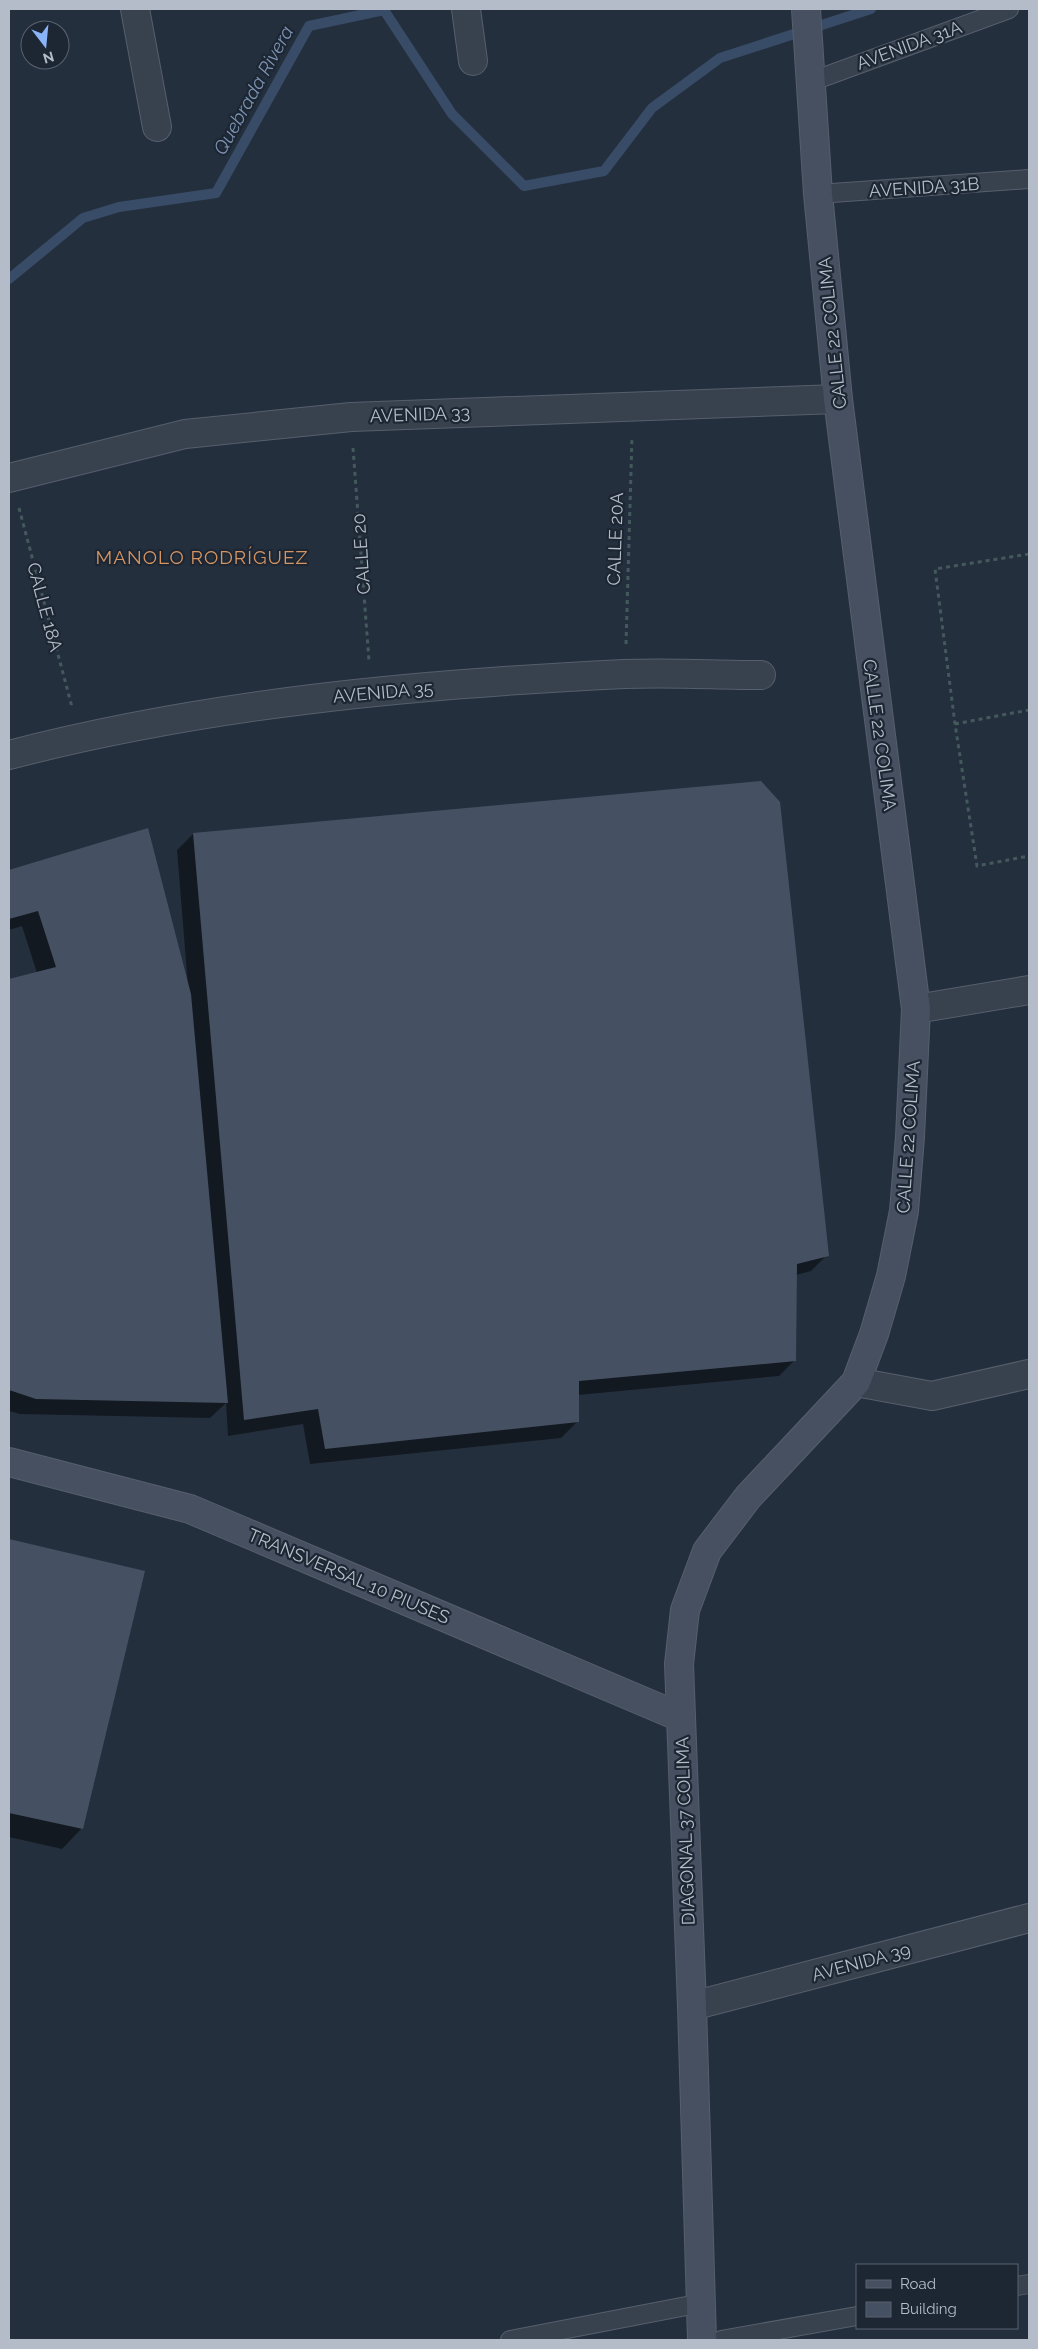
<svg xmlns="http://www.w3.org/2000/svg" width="1038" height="2349" viewBox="0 0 1038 2349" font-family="Raleway,sans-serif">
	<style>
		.shadow { fill: #0007 }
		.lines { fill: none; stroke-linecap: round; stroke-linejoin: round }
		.stream { stroke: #394c67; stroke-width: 10 }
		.building { fill: #455162 }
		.lane-casing { stroke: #565f6c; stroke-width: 20 }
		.street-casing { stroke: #565f6c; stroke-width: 30 }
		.secondary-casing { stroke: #565f6c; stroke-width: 30 }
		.path { stroke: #44595c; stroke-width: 3; stroke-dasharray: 4 4; stroke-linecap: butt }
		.lane { stroke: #38414e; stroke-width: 18 }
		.street { stroke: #38414e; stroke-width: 28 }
		.secondary { stroke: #465061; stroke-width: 28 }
		.labels { text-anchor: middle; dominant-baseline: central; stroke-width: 4.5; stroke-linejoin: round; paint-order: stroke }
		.street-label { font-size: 18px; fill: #b4bcc9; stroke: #1d2633 }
		.water-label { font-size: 19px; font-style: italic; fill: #7c92b1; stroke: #1d2633 }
		.neighbourhood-label { font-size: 19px; letter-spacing: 1px; fill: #d59563; stroke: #1d2633 }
	</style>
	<rect width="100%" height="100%" fill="#242f3e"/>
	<path class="shadow" d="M147,830L188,986L177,850L193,834L827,1255L811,1271L796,1275L795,1360L779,1376L578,1395L577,1422L561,1438L310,1464L303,1424L228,1436L226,1403L210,1418L20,1414L9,1411V981L37,973L22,926L9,930V871Z
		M9,1540L143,1572L82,1828L62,1849L9,1837Z"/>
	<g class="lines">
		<path class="stream" d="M9,279L83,218L119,207L216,193L309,26L384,10L452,114L524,186L604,171L652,108L720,58L871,9"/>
	</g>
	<path class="building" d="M761,781L780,802L829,1256L797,1264L796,1361L579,1381V1422L325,1449L318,1409L244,1420L193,833Z
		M148,828L191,994L228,1403L36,1399L9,1390V979L56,967L38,911L9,919V870Z
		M9,1539L145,1571L83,1829L9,1813Z"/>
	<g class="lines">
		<defs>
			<path id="lane" d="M810,82L1009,9
				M818,194L1029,179
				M1017,2286L1029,2284
				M510,2340L702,2303
				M721,2340L857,2316"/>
			<path id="street" d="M135,9L157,127
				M466,9L473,61
				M9,478L185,434L351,417L838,399
				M9,755C209,703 418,684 624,674C670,672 716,675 761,675
				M916,1009L1029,990
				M856,1382L932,1396L1029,1374
				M692,2006L1029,1918"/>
			<path id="secondary" d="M9,1462L190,1509L680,1717
				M702,2340L692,2006L679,1664L685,1610L707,1551L748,1497L856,1382L874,1334L891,1276L904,1211L910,1137L916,1009L838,399L818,194L806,9"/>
		</defs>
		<use href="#lane" class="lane-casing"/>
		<use href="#street" class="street-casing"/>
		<use href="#secondary" class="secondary-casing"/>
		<path class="path" d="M353,448L369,661
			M19,508L72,707
			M1029,554L935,569L955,724L977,866L1029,856
			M626,644L632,437
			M955,724L1029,710"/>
		<use href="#lane" class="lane"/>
		<use href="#street" class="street"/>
		<use href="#secondary" class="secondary"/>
	</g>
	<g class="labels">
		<g class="street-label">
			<text transform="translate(909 45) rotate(-20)">AVENIDA 31A</text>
			<text transform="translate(924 187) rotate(-4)">AVENIDA 31B</text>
			<text transform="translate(832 333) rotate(-96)">CALLE 22 COLIMA</text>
			<text transform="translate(420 414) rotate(-2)">AVENIDA 33</text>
			<text transform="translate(615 539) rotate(-88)">CALLE 20A</text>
			<text transform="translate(361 554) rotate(-94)">CALLE 20</text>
			<text transform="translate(45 607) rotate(75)">CALLE 18A</text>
			<text transform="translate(383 692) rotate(-5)">AVENIDA 35</text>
			<text transform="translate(880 735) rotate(82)">CALLE 22 COLIMA</text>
			<text transform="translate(908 1137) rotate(-86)">CALLE 22 COLIMA</text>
			<text transform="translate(349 1576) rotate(23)">TRANSVERSAL 10 PIUSES</text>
			<text transform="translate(685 1831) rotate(-92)">DIAGONAL 37 COLIMA</text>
			<text transform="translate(861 1962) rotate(-15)">AVENIDA 39</text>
		</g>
		<g class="water-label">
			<text transform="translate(253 90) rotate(-61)">Quebrada Rivera</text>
		</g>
		<g class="neighbourhood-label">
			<text x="202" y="557">MANOLO RODRÍGUEZ</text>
		</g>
	</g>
	<rect width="1038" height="2349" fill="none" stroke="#b4bcc9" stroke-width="20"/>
	<rect x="856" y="2264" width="162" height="65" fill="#1d2633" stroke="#59626f"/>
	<rect x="866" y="2280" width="25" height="8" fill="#465061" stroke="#59626f"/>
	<text x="900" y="2289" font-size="15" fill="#b4bcc9">Road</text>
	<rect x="866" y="2302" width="25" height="15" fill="#455162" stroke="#59626f"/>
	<text x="900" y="2314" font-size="15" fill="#b4bcc9">Building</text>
	<g transform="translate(45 45) rotate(164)"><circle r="24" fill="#1d2633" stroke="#59626f"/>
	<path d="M0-4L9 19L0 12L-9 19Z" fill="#8ab4f8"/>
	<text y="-8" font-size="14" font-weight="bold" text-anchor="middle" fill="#b4bcc9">N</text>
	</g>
</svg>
